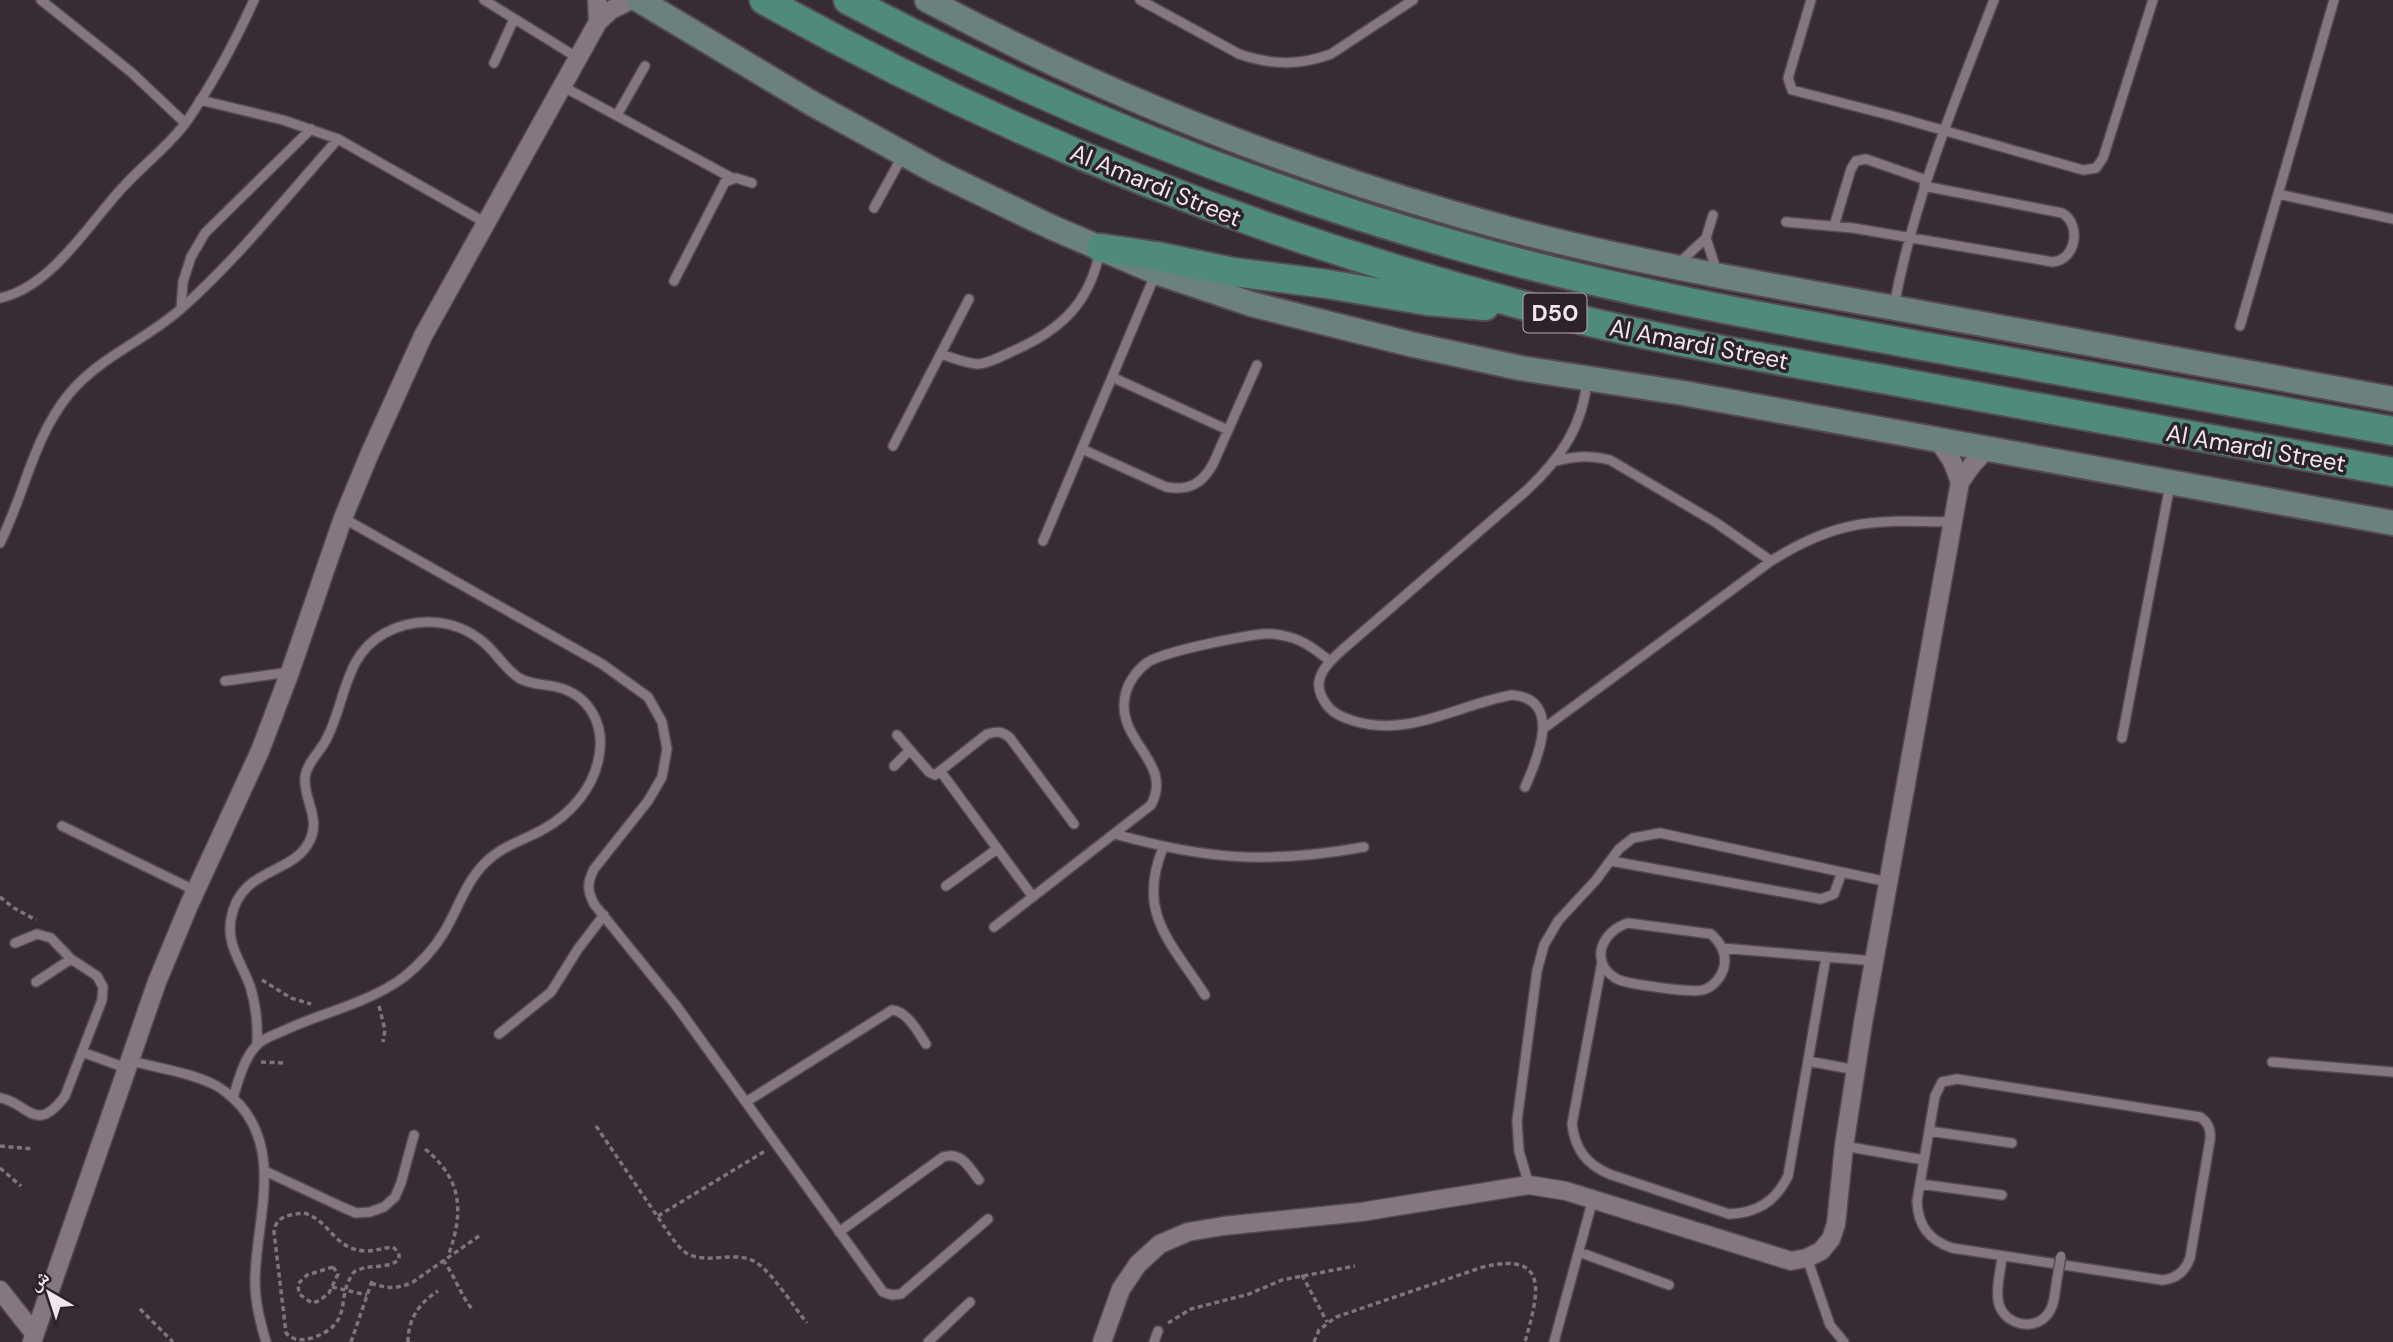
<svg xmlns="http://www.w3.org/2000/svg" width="2393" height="1342" viewBox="0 0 2393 1342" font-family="'DM Sans','Noto Naskh Arabic',sans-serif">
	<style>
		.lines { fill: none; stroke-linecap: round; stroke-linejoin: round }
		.lane-casing { stroke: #544a52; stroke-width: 12 }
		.street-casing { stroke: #544a52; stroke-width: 21 }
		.secondary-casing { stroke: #544a52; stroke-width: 28 }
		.primary-casing { stroke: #544a52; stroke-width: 32 }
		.path { stroke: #7f747c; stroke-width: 3.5; stroke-dasharray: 5 3.5; stroke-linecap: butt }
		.lane { stroke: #857781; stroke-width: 9 }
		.street { stroke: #857781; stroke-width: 18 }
		.secondary { stroke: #6b807f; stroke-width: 24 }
		.primary { stroke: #508a7d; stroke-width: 28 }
		.lane-bridge-casing { stroke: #544a52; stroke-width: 12; stroke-linecap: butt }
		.lane-bridge { stroke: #857781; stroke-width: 9 }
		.labels { text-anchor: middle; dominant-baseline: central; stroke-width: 7; stroke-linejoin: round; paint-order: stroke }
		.shield { fill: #2d212a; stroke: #b5acb2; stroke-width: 2 }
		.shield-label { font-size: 23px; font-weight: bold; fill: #efe7ed }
		.street-label { font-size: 24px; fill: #efe7ed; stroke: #2d212a }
	</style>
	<rect width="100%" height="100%" fill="#372b34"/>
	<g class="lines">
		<defs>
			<path id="lane" d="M41,0L131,72L185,123
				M484,0L578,58
				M1140,0L1239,54C1271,65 1299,66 1331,54L1413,0
				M1811,0L1788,78L1792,90L1893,116L2083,170L2096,168L2103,158L2153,0
				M494,63L514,19
				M562,86L732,178
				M200,100L283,120L338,139L486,223
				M617,115L645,66
				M2278,194L2393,219
				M874,208L903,155
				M1786,222L1853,228L2053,262C2076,260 2082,224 2062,213L1924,186
				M1834,226L1851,169L1856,161L1866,159L1926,180
				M1706,238L1717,272
				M1679,263L1706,238L1713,215
				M674,281L725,182L736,178L752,183
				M0,298C52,287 89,223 124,186C144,164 170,145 187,121C213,83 235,42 254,0
				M1894,306C1914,199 1955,101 1994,0
				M181,309L183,282L191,257L205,233L311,129
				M2240,326L2334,0
				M941,354C952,358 965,363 977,364C988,364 1002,356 1013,351C1061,330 1090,303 1100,250
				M1112,377L1228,430
				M893,446L969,299
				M1082,449L1166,487C1189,491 1202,484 1213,464L1257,365
				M1556,461C1575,456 1590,455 1610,460L1715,522L1771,561
				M343,518L602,664L648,697L662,722L667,749L662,777L648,801L594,869C587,883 587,890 594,904L675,1004L883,1292L892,1295L901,1294L988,1219
				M1043,541L1155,275
				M0,543C25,493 33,438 69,394C100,356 147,340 183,307C239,257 287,196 338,139
				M225,681L290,672
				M1543,729L1771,561C1839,518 1875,520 1953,522
				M897,735L929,772L935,775L987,734C997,731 1002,731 1010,738L1074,824
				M2122,738L2170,485
				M894,766L910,750
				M941,772L1033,897
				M1525,787C1538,758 1563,699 1512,695C1459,704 1410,738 1354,721C1338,716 1328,711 1321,695C1313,676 1329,662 1342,650L1527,490C1560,459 1583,426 1587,380
				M62,826L196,891
				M1115,834C1207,860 1269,864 1364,847
				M1163,848C1136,913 1171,942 1205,995
				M1611,861L1821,899L1834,894L1842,872
				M946,886L997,849
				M1628,923L1711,934C1721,943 1727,954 1724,967C1721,978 1713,987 1703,990C1692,993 1626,984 1617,979C1588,962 1602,931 1628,923Z
				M994,927L1151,805C1175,761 1112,740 1126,692C1129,681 1138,669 1148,662C1166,651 1238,637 1262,634C1270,633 1281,635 1289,637C1305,641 1317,651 1330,661
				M1722,948L1874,961
				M1602,962L1572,1124C1575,1149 1586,1164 1609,1174L1729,1214C1757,1213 1775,1202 1788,1176L1826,957
				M36,982L71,959
				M499,1034L551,992L578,949L604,915
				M82,1052L126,1068
				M128,1060C156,1068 189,1072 215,1085C225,1090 233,1098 240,1105C283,1154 256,1221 255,1280C255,1302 260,1321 266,1342
				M1808,1061L1856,1070
				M2272,1062L2393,1072
				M1957,1079L2200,1117C2209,1123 2211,1130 2210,1140L2190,1258C2185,1272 2176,1279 2162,1280L1952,1248C1929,1240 1918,1226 1917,1201L1935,1096L1942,1082Z
				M0,1098C28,1102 35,1136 65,1096L102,1000L103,987L97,976L71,959L51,938L37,934L15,943
				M233,1098C238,1081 244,1058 257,1045C263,1038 277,1034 285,1030C324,1012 369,1003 404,977C419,965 433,950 443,934C458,910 465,882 486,862C502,846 522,841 542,830C570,815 594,788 599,756C605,724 589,695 557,687C544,684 531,685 519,678C504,668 496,652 482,641C455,619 417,616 385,633C344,655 346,701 327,738C321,751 307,762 305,777C303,799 321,818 310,840C294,876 240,866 231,919C226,945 242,963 250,986C256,1005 258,1024 257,1044
				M746,1102L892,1010C907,1011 918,1032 926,1044
				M1929,1131L2012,1143
				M1844,1146L1924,1160
				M265,1171L342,1207L356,1213L370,1212L384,1207L395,1197L401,1183L414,1135
				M1920,1184L2002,1195
				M1529,1185L1519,1151L1517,1121L1537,971L1544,945L1558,921L1596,880L1619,849L1633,838L1660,833L1888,882
				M839,1232L943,1157C961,1151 969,1167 979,1180
				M1579,1252L1669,1285
				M2002,1256C2001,1270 1996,1286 1998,1299C2000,1323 2032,1333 2047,1315C2055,1306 2055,1290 2057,1279
				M1807,1258L1830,1325L1844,1342
				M928,1342L970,1302
				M1154,1342L1158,1331
				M1554,1342L1593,1199"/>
			<path id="street" d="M597,0L598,22
				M1939,442L1952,461L1960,482
				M0,1290L34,1333
				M32,1342L157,982L189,905L260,751L290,672L343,518L370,453L423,336L598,22L611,10L631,0
				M1102,1342L1121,1289L1138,1264L1160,1244L1188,1232L1223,1226L1361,1212L1529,1185L1566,1191L1791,1261L1807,1258L1821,1251L1831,1239L1836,1224L1844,1146L1863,1023L1960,482L1972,465L1986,450"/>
			<path id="secondary" d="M639,0L813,104L937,172L1051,227L1156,272L1251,304L1410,344L1520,368L1683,393L2393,523
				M927,0C1094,89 1270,160 1452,213C1597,256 1746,281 1895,308C2061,338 2227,369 2393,399"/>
			<path id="primary" d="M764,0C1004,135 1260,236 1526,306C1650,339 1777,360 1904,383C2067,413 2230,443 2393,472
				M848,0C1040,101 1240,183 1448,243C1605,289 1762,317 1923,346C2079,374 2236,402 2393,431
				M1101,248L1156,256L1233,272L1327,284L1427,301L1485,306"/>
		</defs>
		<use href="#lane" class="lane-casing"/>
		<use href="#street" class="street-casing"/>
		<use href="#secondary" class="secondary-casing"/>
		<use href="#primary" class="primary-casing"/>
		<path class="path" d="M0,897L14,908L36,920
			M262,980L291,998L311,1004
			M379,1006L385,1030L383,1042
			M261,1062L283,1063
			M596,1126L672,1238C677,1244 681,1250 688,1254C708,1265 737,1249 757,1263C773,1274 794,1307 807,1323
			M0,1146L34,1149
			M425,1149C463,1180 464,1213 448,1256
			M0,1168L21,1186
			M304,1213C331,1221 333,1249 365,1251C375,1251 383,1248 393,1247L399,1253V1259C389,1270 368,1263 354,1272C334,1298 356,1323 312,1338C301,1341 294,1341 286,1333L274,1232C276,1215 290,1215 304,1213Z
			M658,1216L765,1151
			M443,1260C455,1276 460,1294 472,1309
			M333,1267L338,1274L329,1293L319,1301L312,1303L299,1294L298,1284L307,1275Z
			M1302,1275L1327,1322
			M371,1283C387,1289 398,1289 413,1282L479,1236
			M332,1287L367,1295
			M140,1309L173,1342
			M1168,1323L1191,1309L1249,1294L1282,1280L1355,1266
			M351,1342L373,1278
			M408,1342C408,1319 419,1303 438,1291
			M1314,1342L1319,1330L1336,1317L1483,1267C1553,1250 1537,1298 1525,1342"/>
		<use href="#lane" class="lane"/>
		<use href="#street" class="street"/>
		<use href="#secondary" class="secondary"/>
		<use href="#primary" class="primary"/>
		<defs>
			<path id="lane-bridge" d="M2057,1279L2061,1256"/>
		</defs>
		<use href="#lane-bridge" class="lane-bridge-casing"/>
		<use href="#lane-bridge" class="lane-bridge"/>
	</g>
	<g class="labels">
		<rect class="shield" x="1523.5" y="293.5" width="63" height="39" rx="5"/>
		<g class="shield-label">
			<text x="1555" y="313">D50</text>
		</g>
		<g class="street-label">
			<text transform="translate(1156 185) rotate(22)">Al Amardi Street</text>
			<text transform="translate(1699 344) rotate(11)">Al Amardi Street</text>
			<text transform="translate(2256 448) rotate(10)">Al Amardi Street</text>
		</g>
	</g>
	<g transform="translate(49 1293) rotate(321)" stroke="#2d212a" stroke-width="5" paint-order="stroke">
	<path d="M0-5L12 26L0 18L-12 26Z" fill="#efe7ed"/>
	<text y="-10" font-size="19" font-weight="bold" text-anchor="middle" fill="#efe7ed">ش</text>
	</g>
</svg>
